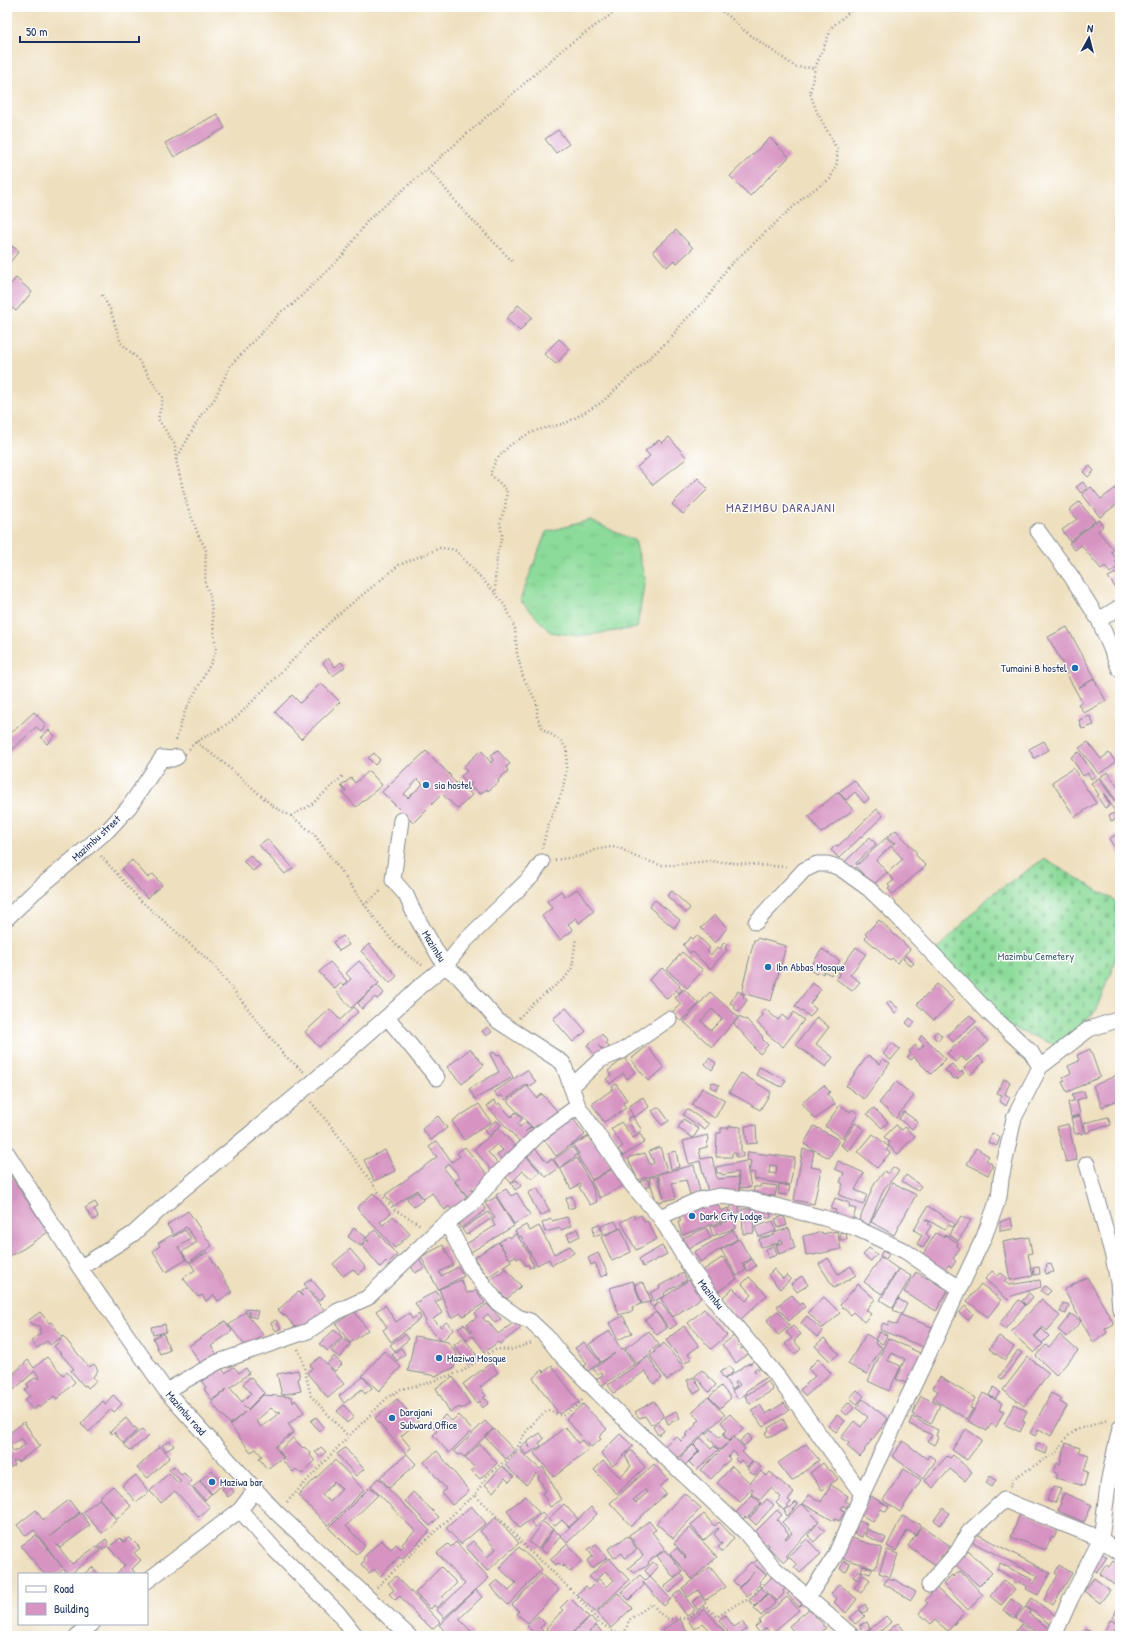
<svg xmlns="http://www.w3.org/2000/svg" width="1127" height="1643" viewBox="0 0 1127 1643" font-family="'Patrick Hand',sans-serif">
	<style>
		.grass { fill: url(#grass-tufts); stroke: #54857c }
		.cemetery { fill: url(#cemetery-stones); stroke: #54857c }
		.building { fill: #d794c2; fill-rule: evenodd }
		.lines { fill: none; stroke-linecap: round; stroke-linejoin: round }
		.minor-casing { stroke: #84878e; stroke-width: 17 }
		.path { stroke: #84878e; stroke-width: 2.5; stroke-dasharray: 1 3; stroke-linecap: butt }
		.minor { stroke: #fff; stroke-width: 15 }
		.poi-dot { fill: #1f6fb2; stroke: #fff; stroke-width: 1.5 }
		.labels { text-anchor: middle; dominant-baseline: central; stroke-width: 3; stroke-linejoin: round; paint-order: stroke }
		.poi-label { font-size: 11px; fill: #1b2f5e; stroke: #fff; text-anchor: start }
		.street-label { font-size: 11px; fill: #1b2f5e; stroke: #fff }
		.park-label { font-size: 11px; fill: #3d6370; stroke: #fff }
		.quarter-label { font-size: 13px; letter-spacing: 1px; fill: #5d5281; stroke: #fff }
	</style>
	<defs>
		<pattern id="grass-tufts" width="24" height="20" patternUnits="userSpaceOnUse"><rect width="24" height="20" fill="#8cdb9a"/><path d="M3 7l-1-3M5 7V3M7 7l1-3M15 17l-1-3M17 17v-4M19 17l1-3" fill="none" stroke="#78bc87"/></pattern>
		<pattern id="cemetery-stones" width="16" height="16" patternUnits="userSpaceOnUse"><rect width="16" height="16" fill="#8cdb9a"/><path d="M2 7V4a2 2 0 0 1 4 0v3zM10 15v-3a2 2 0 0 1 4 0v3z" fill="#78bc87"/></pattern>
	</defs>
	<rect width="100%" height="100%" fill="#fff"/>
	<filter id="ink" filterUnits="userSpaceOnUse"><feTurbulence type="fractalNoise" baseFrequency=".025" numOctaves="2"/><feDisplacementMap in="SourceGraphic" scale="8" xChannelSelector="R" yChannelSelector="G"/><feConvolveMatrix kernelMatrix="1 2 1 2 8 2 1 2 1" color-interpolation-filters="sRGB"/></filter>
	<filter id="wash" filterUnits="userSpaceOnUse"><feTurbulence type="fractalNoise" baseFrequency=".012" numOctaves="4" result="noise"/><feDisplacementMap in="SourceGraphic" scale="16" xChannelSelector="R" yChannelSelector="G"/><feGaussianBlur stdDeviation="0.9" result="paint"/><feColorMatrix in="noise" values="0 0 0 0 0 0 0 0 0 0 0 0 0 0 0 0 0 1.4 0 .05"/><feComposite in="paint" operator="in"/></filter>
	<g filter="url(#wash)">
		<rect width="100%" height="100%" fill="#eedfbe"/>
		<path class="grass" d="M590,520L635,541L645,579L637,628L579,636L550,632L520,600L546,532Z"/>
		<path class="cemetery" d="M1044,859L1116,901L1119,952L1095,1012L1056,1045L991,1020L935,952L992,894Z"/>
		<g id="blocks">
			<path class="building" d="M217,114L225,128L174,157L165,143Z
				M558,130L569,144L556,153L545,139Z
				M770,138L789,157L750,196L730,176Z
				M676,230L693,248L677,263L674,260L667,267L653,251Z
				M12,246L19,251L7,266V252Z
				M16,278L32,292L16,311L7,304V288Z
				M518,305L532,317L520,331L506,319Z
				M559,339L570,349L556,364L544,354Z
				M669,437L687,458L653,485L637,467L650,456L645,451L659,440L662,443Z
				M1090,466L1094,471L1088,477L1083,472Z
				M698,478L708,489L683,514L672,504Z
				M1083,482L1087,488L1081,493L1076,487Z
				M1120,485V502L1100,517L1082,494L1091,487L1101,499Z
				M1079,502L1095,521L1070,541L1062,530L1077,519L1069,510Z
				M1098,520L1103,526L1098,531L1114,550L1111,552L1117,559L1115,561L1119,566L1110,573L1105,566L1101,569L1081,545L1075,550L1069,543Z
				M1120,571V583L1115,587L1108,577Z
				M1067,627L1095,678L1078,688L1094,679L1106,701L1084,713L1078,704L1082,702L1066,673L1067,672L1048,637Z
				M328,658L335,667L341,662L345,667L333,676L323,663Z
				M321,683L340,702L301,739L275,712L292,695L300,703Z
				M34,712L46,725L41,731L36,727L7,755V737Z
				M1090,716L1094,725L1082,729L1079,720Z
				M49,730L55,736L47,744L41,737Z
				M1044,741L1049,750L1034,758L1029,749Z
				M1088,742L1101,759L1109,753L1116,762L1099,774L1079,748Z
				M481,750L491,763L493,760L490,756L497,750L510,764L506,767L508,771L498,780L499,782L488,791L487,789L480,794L475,789H469L472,783H467L461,776L467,771L463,767Z
				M426,751L451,776L450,777L457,784L458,783L463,788L464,787L472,795L458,809L442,794L413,823L382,792L409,765L410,766ZM418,779L423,784L408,798L404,794Z
				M1079,752L1095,776L1091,779L1088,773L1083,776L1071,757Z
				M374,753L380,760L375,765L368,758Z
				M1073,768L1096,803L1075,817L1052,782Z
				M369,771L382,785L356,807L343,793L346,791L341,786L351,778L355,783Z
				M1108,772L1118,788L1120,786V798L1116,801L1100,777Z
				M1099,778L1117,805L1120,804V820L1104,793H1103L1110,805L1105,808L1097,796L1099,795L1091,783Z
				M854,780L869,799L864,803L855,792L846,800L839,792Z
				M838,792L853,810L821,833L809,816Z
				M877,809L883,816L839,858L831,850L836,845L838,846Z
				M1115,813L1117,819L1111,821L1109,815Z
				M896,830L917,853L915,854L926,866L893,894L888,889L890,887L888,885L894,880L887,873L903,859L891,846L876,860L887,872L873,885L856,867L853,870L845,862L870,837L876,844L856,863L857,865L886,838L893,845L895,843L894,842L893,843L887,837Z
				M1120,832V855L1109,839Z
				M267,839L293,868L285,874L259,845Z
				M250,855L260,865L253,871L243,861Z
				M132,860L148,878L153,874L162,885L147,898L122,869Z
				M577,889L594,911L579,923L576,918L568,924L573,930L560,940L542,916L552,908L547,901L561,891L565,897Z
				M672,891L690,908L686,913L667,896Z
				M655,900L680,920L674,928L649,907Z
				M715,915L727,928L715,943L701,928Z
				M879,920L910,949L897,963L892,958L890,960L865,938L867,936L865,934Z
				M697,935L710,948L707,951L711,955L718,947L720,949L724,942L727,945L725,947L727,950L710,969L692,951L690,953L683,945L691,937L693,939Z
				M343,936L349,945L339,951L333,942Z
				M757,938L786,946L771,1001L742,993L744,985H743L754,940H756Z
				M369,944L397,976L390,983L361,951Z
				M856,947L866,954L850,975L860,982L852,991L836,979L840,973L838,972Z
				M822,949L840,961L831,975L824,971L823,974L818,971L816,974L809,969Z
				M682,952L703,970L687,988L667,970Z
				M906,956L914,963L911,966L903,959Z
				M359,961L379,983L351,1008L337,992L351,979L346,973Z
				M330,962L347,981L343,985L341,983L335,989L319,972Z
				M662,968L680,986L679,987L682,990L679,993L676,990L667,999L649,980Z
				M812,983L821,989L810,1004L816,1009L810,1017L795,1006Z
				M937,984L954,1000L934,1020L917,1004Z
				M377,985L384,993L377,999L375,997L362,1009L358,1003Z
				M684,989L699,1004L681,1021L672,1012L681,1004L675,998Z
				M738,991L744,995L743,997L747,1000L739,1012L734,1008L736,1006L730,1003Z
				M710,992L738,1017L712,1047L684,1022ZM712,1009L722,1019L711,1030L701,1021Z
				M890,1001L899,1009L895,1014L887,1004Z
				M354,1007L358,1012L319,1047L305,1032L330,1009L340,1020Z
				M566,1008L586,1031L573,1042L553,1019Z
				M765,1009L778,1020L782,1015L788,1020L794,1012L804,1020L783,1047L766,1033L767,1032L757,1023L763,1015L761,1014Z
				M970,1015L976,1022L953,1042L947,1035Z
				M740,1016L744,1020L746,1019L763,1037L762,1039L768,1045L760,1054L754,1048L755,1047L734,1024Z
				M817,1017L829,1027L816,1044L833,1057L826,1067L796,1045Z
				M910,1018L915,1022L911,1027L906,1023Z
				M488,1027L492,1032L486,1036L482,1031Z
				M976,1027L988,1041L969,1059L966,1061L961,1056L955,1062L947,1053Z
				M937,1031L942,1036L938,1041L933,1036Z
				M602,1034L607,1041L606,1043L609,1047L604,1051L598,1045L604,1052L597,1058L587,1045Z
				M922,1035L946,1059L931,1074L914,1057L911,1060L907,1057L911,1054L909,1052L915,1045L919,1050L924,1045L919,1039Z
				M892,1043L900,1049L891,1060L883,1054Z
				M647,1046L664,1068L648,1081L631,1059Z
				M470,1049L484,1065L462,1084L447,1067Z
				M1090,1049L1100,1077L1067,1092L1062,1082L1065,1081L1063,1077L1071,1073L1068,1066L1079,1061L1077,1055Z
				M494,1052L497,1056L500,1054L513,1077L475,1099L469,1089L499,1072L490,1054Z
				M868,1055L880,1064L883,1059L890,1063L864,1099L846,1086Z
				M979,1056L984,1062L970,1075L964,1068Z
				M624,1058L635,1072L627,1079L623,1073L610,1084L606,1079L611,1075L608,1071Z
				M709,1058L716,1063L712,1070L705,1064Z
				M952,1064L960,1073L962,1071L964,1073L957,1079L955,1078L954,1079L945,1070Z
				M759,1067L786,1080L782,1087L756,1075Z
				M527,1070L536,1082L529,1087L527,1084L505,1100L501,1095L498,1097L494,1092Z
				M741,1073L771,1092L760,1110L729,1092Z
				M1119,1074L1120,1099L1102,1107L1093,1086Z
				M1004,1079L1010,1082L1005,1094L1010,1097L1006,1106L999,1101L1002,1095L997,1093Z
				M712,1082L719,1085L717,1090L710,1087Z
				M896,1082L914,1096L896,1118L879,1103Z
				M616,1084L627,1100L623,1103L626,1108L604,1122L592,1104L613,1089L612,1087Z
				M824,1085L830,1092L827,1094L835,1104L815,1119L802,1103Z
				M527,1086L537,1098L542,1094L559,1113L534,1129L507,1101Z
				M702,1088L725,1100L715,1118L692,1105Z
				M1084,1091L1086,1097L1077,1100L1080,1115L1071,1117L1068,1102L1074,1101L1072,1094Z
				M643,1097L649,1107L634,1117L628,1107Z
				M494,1100L497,1105L499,1103L511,1117L516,1112L522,1119L517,1124L520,1127L526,1122L531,1126L525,1132L531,1127L536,1132L522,1144L487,1106Z
				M479,1104L491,1122L464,1140L452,1121Z
				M840,1105L850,1112L852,1109L858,1114L843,1138L825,1126Z
				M659,1107L669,1121L662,1125L652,1111Z
				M874,1108L888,1122L882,1128L867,1114Z
				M687,1109L709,1124L705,1130L683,1115Z
				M904,1112L918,1122L912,1129L899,1119Z
				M438,1116L447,1128L431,1140L422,1129Z
				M632,1116L642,1130L636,1134L627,1119Z
				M1080,1116L1084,1133L1075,1134L1071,1118Z
				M572,1117L585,1135L556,1156L543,1138Z
				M1108,1117L1111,1125L1090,1130L1089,1132L1086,1133L1084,1123Z
				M683,1119L699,1129L693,1138L678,1128Z
				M496,1120L501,1125L489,1136L484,1131Z
				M621,1122L633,1138L640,1134L645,1142L623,1156L618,1150L623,1146L611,1129Z
				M855,1123L864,1129L849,1151L841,1145Z
				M1068,1124L1077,1160L1066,1162L1057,1127Z
				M756,1125L757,1143L747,1144L745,1126Z
				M896,1125L902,1130L905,1127L915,1136L898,1154L888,1145L890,1143L884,1137Z
				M729,1126L741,1127V1153H743V1157H736V1153H732V1157H716L717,1133H721V1128H729Z
				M814,1126L839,1140L829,1158L804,1144Z
				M499,1128L518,1150L503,1162L497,1155L503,1150L497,1144L488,1152L500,1166L493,1172L474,1149Z
				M992,1133L1000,1137L997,1146L988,1142Z
				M873,1134L889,1147L886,1150L890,1153L877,1168L858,1152Z
				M708,1135L709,1140L708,1141L707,1147L699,1149L701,1159L712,1157L717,1179L738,1177L740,1191L708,1192L700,1161L689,1164L683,1141Z
				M589,1136L594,1143L596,1142L612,1168L592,1180L577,1155L579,1154L573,1145Z
				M437,1141L452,1162L460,1156L457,1153L465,1147L492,1180L482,1184L473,1191L471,1188L470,1189L474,1194L469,1198L455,1181L460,1177L449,1164L444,1168L466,1197L465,1199L466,1200L452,1210L449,1206L445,1210L432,1193L424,1199L417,1190L394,1206L385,1195L437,1157L429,1147Z
				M531,1144L547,1162L552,1159L559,1168L546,1177L523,1151Z
				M572,1147L577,1153L575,1157L559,1168L554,1159Z
				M660,1147L667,1171L638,1180L628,1159L630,1158V1157L645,1153L650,1165L654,1163L649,1151Z
				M976,1148L989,1156L986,1160L992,1164L991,1165L993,1166L988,1175L967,1164Z
				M803,1149L814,1151L811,1167L821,1169L814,1204L794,1200Z
				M385,1150L395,1171L374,1181L364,1160Z
				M676,1151L679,1167L671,1169L668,1153Z
				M748,1152L795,1158L790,1185L754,1179L755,1173L749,1172L751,1161L747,1160ZM770,1165L777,1166L776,1174L769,1173Z
				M524,1154L540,1172L532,1179L523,1171L511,1183L503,1174Z
				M577,1158L592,1186L597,1202L590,1205L579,1187L581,1186L580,1184L571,1189L560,1168Z
				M746,1161L751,1187L740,1188L738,1172L722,1175L721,1173H717L716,1167Z
				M838,1161L864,1173L855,1190L867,1195L863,1205L839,1195L843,1184L840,1182L844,1173L835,1169Z
				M694,1165L700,1192L690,1195L686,1180L672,1183L676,1198L659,1202V1200L656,1201L649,1178L657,1176L664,1198L658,1174Z
				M893,1167L899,1171L884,1189L869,1225L859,1221L875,1182L885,1171L887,1174Z
				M613,1169L623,1186L600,1198L591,1181Z
				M7,1170L48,1232L23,1249L7,1257Z
				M906,1175L921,1186L917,1191L902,1181Z
				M647,1179L650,1186L641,1189L639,1182Z
				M517,1180L521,1186L515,1190L511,1183Z
				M892,1182L916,1195L894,1235L871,1222Z
				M761,1184L777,1186L775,1196L753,1194L754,1187H760Z
				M779,1184L790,1186L788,1195L778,1194Z
				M537,1188L550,1211L540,1216L528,1193Z
				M506,1189L511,1196L517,1193L530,1215L514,1224L496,1195Z
				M417,1192L423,1200L414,1207L407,1199Z
				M373,1193L391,1213L380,1222L383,1225L393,1216L410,1234L395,1248L357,1208Z
				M572,1196L575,1207L568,1209L566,1198Z
				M496,1197L514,1226L471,1252L466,1244L495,1226L492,1220L495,1218L485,1203Z
				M835,1198L850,1203L849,1207L856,1209L853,1218L856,1219L854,1225L833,1218L836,1210L831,1209Z
				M95,1202L98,1207L94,1209L98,1217L93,1220L85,1208Z
				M717,1203L721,1211L728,1208L731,1219L707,1226L682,1235L678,1222L681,1221L677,1212Z
				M482,1204L486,1210L461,1228L457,1222Z
				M731,1204H739V1214H731Z
				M928,1206L955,1224L953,1227L948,1225L945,1230L926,1219L925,1220L930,1222L928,1224L931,1226L926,1234L930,1237L923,1248L917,1244L922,1235L914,1230Z
				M742,1209H770L771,1218H753L754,1233L743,1234Z
				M188,1211L212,1246L189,1262L182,1252L197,1242L186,1227L174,1235L167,1225Z
				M488,1212L492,1218L466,1235L462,1229Z
				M634,1215L635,1218L641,1215L645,1222L647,1221L657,1239L636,1250L621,1222Z
				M784,1216L787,1225L778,1228L775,1219Z
				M961,1216L971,1220L958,1241L949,1235Z
				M567,1217L571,1226L561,1230L560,1228L545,1232L542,1223L551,1219L552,1221Z
				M1011,1218L1013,1229L1000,1231V1222Z
				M734,1219L736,1228L713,1236L710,1227Z
				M615,1221L619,1229L604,1235L601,1226Z
				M773,1221L776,1231L759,1237L755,1227Z
				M599,1224L602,1233L594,1236L593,1226Z
				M526,1225L530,1231L539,1226L554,1254L570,1246L574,1253L552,1265L549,1259L537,1265L521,1236L519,1237L515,1231Z
				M354,1228L366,1237L361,1246L348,1237Z
				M621,1228L631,1252L612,1261L601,1237Z
				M706,1228L711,1238L688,1248L683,1238Z
				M789,1228L795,1248L779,1254L776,1245L783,1243L782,1240L778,1241L779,1243L761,1247L759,1239L774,1235V1233Z
				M577,1229L580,1236L570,1241L567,1234Z
				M185,1230L191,1239L178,1247L186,1260L166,1272L153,1251L160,1246L158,1243L172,1235L173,1237Z
				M375,1230L397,1255L388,1263L386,1261L380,1267L362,1245L367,1240L369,1242L366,1238Z
				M733,1230L737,1239L700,1262L694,1252Z
				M837,1231L841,1249L813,1255L812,1254L806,1255L803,1236L822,1232L823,1234Z
				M846,1232L847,1240H840V1233Z
				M936,1233L943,1237L945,1235L958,1243L957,1246L960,1248L953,1259L956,1261L952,1267L948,1265L943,1273L920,1259Z
				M516,1234L530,1255L529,1257L534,1266L530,1268L528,1264L526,1266L520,1257L517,1259L515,1256L510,1259L511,1261L488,1277L474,1258L498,1242L509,1258L499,1242L509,1236L510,1238Z
				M1029,1237L1032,1253L1028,1254L1033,1276L1010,1280L1003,1242Z
				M739,1239L751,1259L742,1264L746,1270L737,1276L721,1250Z
				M443,1245L453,1265L439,1272L441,1276L458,1267L464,1276L438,1289L421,1257Z
				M662,1246L667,1254L643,1267L639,1259Z
				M774,1246L777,1255L768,1258L765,1249Z
				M869,1248L877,1254L871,1261L863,1255Z
				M350,1249L366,1268L358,1275L353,1269L343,1276L333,1264Z
				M883,1250L889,1254L886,1259L880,1256Z
				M207,1252L232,1292L218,1301L214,1295L206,1301L202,1295L198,1297L183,1278L195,1270L190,1263Z
				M598,1253L608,1274L601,1277L595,1263L591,1265L588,1258Z
				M723,1257L737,1279L714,1294L699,1273Z
				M881,1257L898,1269L882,1294L864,1282Z
				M828,1258L838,1274L851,1266L856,1275L834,1288L819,1264Z
				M419,1259L424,1268L415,1273L410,1264Z
				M752,1259L756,1266L748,1271L744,1265Z
				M1051,1264L1054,1272L1046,1274L1045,1269L1047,1268L1046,1265Z
				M1039,1267L1040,1274L1034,1275L1033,1268Z
				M505,1268L521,1286L507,1299L489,1281L497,1274L499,1275Z
				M774,1269L783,1279L787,1275L791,1279L780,1289L768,1275Z
				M899,1269L911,1276L893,1308L880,1300Z
				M992,1271L998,1276L1001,1273L1007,1278L1004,1281L1009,1285L1040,1280L1041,1287L1012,1296L1008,1300L985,1279Z
				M916,1272L948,1290L936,1311L904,1292Z
				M683,1273L687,1280L664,1293L665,1296L656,1300L658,1303L652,1307L649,1303L654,1300L650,1293L660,1288L659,1286Z
				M802,1276L808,1285L797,1292L791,1284Z
				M749,1277L767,1295L738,1322L731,1314L733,1311L721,1299L733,1288L746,1301L752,1295L742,1284Z
				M1087,1277L1114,1324L1105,1329L1107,1333L1093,1342L1064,1290Z
				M311,1279L325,1295L319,1301L304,1284Z
				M461,1280L467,1293L471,1292L472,1293L476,1290L485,1303L463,1316L461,1313L451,1318L439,1289Z
				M689,1280L701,1298L673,1317L661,1299Z
				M633,1281L641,1304L632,1307L633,1311L619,1315L610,1288Z
				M642,1282V1284L644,1283L651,1301L642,1304L635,1284Z
				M858,1284L875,1299L866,1310L871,1314L864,1322L853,1312L851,1315L840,1305Z
				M981,1284L1001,1300L988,1317L967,1301Z
				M1045,1286L1051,1291L1047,1295L1041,1291Z
				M305,1288L327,1313L300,1333L285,1315L284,1316L278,1310L298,1292L303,1296L299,1293Z
				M436,1291L441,1299L435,1302L442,1313L433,1319L441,1327L446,1322L454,1329L442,1341L424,1323L426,1321L415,1303Z
				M1029,1293L1033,1297L1026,1305L1022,1301Z
				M792,1295L800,1305L802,1303L805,1307L789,1321L777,1306Z
				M824,1297L840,1313L823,1328L808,1312Z
				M898,1299L907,1304L902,1314L893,1310Z
				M1042,1299L1060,1316L1047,1331L1043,1327L1034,1336L1043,1344L1034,1353L1011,1332Z
				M1019,1300L1025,1305L1005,1329L999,1324Z
				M660,1302L677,1324L670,1329L653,1308Z
				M1063,1303L1069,1305L1066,1314L1060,1312Z
				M487,1304L501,1319L495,1323L488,1314L483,1318L486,1322L488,1321L498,1334L516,1321L521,1328L500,1344L498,1342L485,1352L473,1336L467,1340L458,1328L464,1324L471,1333L472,1332L467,1324L477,1317L475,1313Z
				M385,1305L396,1322L409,1313L412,1319L419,1314L421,1318L391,1342L383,1330L387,1327L376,1311Z
				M965,1306L973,1314L968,1320L959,1313Z
				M250,1309L258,1311L256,1318L249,1316V1312H245V1310Z
				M704,1309L727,1335L711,1349L688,1323Z
				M354,1311L368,1330L350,1343L336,1324Z
				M778,1311L790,1326L778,1335L767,1320Z
				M40,1312L49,1323L51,1322L62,1337L50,1345L47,1341L37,1348L31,1341L41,1333L39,1330L41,1329L38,1325L36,1326L34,1324L32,1325L29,1320Z
				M245,1312L263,1335L247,1348L229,1325Z
				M656,1312L667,1328L657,1335L645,1320Z
				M1071,1314L1081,1321L1067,1337L1058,1330Z
				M901,1315L932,1327L924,1347L880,1330L883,1323L888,1325L889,1322L897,1325Z
				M623,1316L632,1333L618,1340L609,1323Z
				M807,1316L823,1331L817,1337L801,1323Z
				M276,1320L281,1328L276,1331L271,1323Z
				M225,1321L232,1331L211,1346L219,1357L204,1368L189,1346Z
				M165,1324L166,1332L153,1335L151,1327Z
				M684,1326L699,1346L688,1354L692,1358L684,1364L666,1340Z
				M793,1326L801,1334L794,1341L801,1349L795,1354L785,1344L792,1338L786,1332Z
				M1042,1329L1049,1336L1042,1343L1035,1337Z
				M334,1330L342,1337L328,1351L319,1344Z
				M610,1331L621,1349L623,1348L634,1364L601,1386L596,1379L603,1375L601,1372L597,1374L593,1369L615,1353L601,1362L589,1344Z
				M649,1331L659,1345L650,1351L651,1353L636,1364L625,1348Z
				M879,1332L887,1335L883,1344L875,1340Z
				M163,1333L170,1350L160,1354L153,1338Z
				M405,1334L409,1339L395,1351L390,1345Z
				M866,1334L876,1340L875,1343L882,1347L866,1374L848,1364Z
				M1060,1335L1078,1351L1056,1375L1036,1356L1046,1345L1049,1347Z
				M63,1336L89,1367L94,1364L98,1370L93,1377L96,1381L88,1388L86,1385L84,1386L71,1371L74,1369L54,1346L61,1340L60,1338Z
				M415,1336L448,1342L457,1354L454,1368L437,1375V1376L408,1371Z
				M734,1336L739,1343L737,1345L741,1349L744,1347L749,1353L736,1363L722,1345Z
				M999,1336L1014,1347L1005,1360L989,1349Z
				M343,1338L350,1344L340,1358L331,1351Z
				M464,1338L478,1357L468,1364L454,1345Z
				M824,1338L839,1354L830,1361L815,1346Z
				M888,1338L920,1353L906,1383L896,1379L905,1359L891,1353L887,1360L901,1366L889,1391L868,1381Z
				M584,1342L600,1362L588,1371L584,1366L587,1364L575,1348Z
				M664,1343L684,1368L667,1380L650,1356L655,1352L654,1351Z
				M401,1348L405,1354L397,1361L392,1355Z
				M1018,1350L1022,1353L1002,1379L999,1377Z
				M384,1351L401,1367L379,1391L362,1376Z
				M334,1356L342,1364L335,1371L327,1364L344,1384L328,1398L307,1373L312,1368L310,1365L320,1357L327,1364Z
				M47,1357L63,1375L67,1372L75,1382L57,1399L54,1396L40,1408L38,1406L33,1410L25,1400L30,1396L25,1390L29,1387L27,1384L36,1377L38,1379L40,1378L35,1371L9,1394L7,1392V1380L28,1360L34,1368Z
				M648,1357L662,1378L654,1384L645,1371L614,1393L608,1385Z
				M1028,1357L1049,1373L1024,1406L1003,1390Z
				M818,1359L831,1373L806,1396L800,1390L815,1376L808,1369Z
				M755,1360L759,1366L754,1370L755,1372L761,1368L767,1377L746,1391L747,1393L738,1399L732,1391L740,1385L737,1381L735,1383L737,1386L732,1390L725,1379L749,1363L750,1364Z
				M491,1363L498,1373L480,1387L486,1396L483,1398L484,1400L486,1399L489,1403L482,1408L479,1404L481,1402L480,1401L477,1403L463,1384Z
				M552,1366L579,1402L559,1414L533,1378L542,1370L544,1372Z
				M730,1366L733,1372L724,1379L720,1372Z
				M221,1367L225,1373L234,1367L239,1373L246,1368L249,1373L230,1388L242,1402L251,1393L243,1384L250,1377L264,1393L248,1409L243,1405L248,1410L263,1395L292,1397L293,1403L295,1400L304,1412L288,1424L294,1432L275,1447L283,1457L267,1469L259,1458L262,1456L256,1449L251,1452L230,1425L245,1412L230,1424L211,1402L227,1389L212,1400L204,1389L206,1388L202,1381ZM271,1408L275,1411L281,1412L261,1427L256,1421Z
				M298,1370L300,1378L298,1379L301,1391L282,1395L277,1374Z
				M702,1370L716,1385L709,1392L695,1376Z
				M363,1377L372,1388L365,1394L362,1389L344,1403L339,1396Z
				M453,1377L470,1404L461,1409L460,1407L450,1412L436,1388Z
				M694,1377L701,1390L694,1394L687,1380Z
				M940,1377L975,1398L970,1408L973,1409L967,1419L933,1399L938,1391L933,1388Z
				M768,1381L773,1390L750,1404L745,1396Z
				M721,1386L731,1398L720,1408L709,1397Z
				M994,1387L1000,1392L995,1399L989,1395Z
				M857,1390L864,1396L857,1404L850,1398Z
				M983,1393L1002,1403L999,1409L1004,1411L996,1427L991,1424L987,1431L968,1421Z
				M1051,1393L1062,1399L1060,1402L1067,1406L1051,1436L1039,1429L1035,1436L1030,1433Z
				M113,1395L122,1404L114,1412L111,1409L89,1432L81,1424L103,1401L105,1404Z
				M921,1396L940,1405L931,1424L912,1414Z
				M708,1397L725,1415L676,1459L664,1446L676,1436L681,1441L687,1436L685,1435L696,1425L695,1423L699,1420L692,1412Z
				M397,1399L418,1422L401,1436L411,1448L405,1453L375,1418Z
				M863,1399L888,1419L864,1450L865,1451L860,1457L847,1446L849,1443L841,1438L854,1421L861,1427L868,1417L856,1408Z
				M654,1401L664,1417L651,1425L645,1416L639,1418L635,1412Z
				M849,1402L854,1408L847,1415L841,1411Z
				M784,1403L789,1410L763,1427L751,1410L760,1405L766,1414Z
				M583,1404L607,1429L599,1437L601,1439L591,1447L566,1419Z
				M1014,1404L1027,1411L1022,1421L1025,1422L1020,1432L1004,1424Z
				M344,1405L354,1417L347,1423L337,1411Z
				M676,1411L680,1418L668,1424L665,1417Z
				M730,1414L744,1429L729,1441L723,1434L727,1430L721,1422Z
				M445,1415L452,1421L458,1415L472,1430L449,1453L433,1435L437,1431L433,1427Z
				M837,1415L845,1421L836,1432L828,1426Z
				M316,1417L324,1427L319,1431L311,1421Z
				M912,1417L938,1430L936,1436L939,1438L935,1445L928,1441L932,1435L909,1424Z
				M126,1418L134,1428L135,1427L138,1430L123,1443L114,1432L112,1434L110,1432Z
				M783,1419L787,1427L773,1436L772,1435L768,1437L765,1433L769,1430L768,1428Z
				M485,1421L493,1429L464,1457L461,1454L459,1455L454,1451Z
				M24,1422L40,1446L18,1462L17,1460L13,1462L15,1465L7,1469V1435ZM21,1438L26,1444L14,1452L10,1446Z
				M658,1423L664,1431L658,1435L653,1427Z
				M565,1427L578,1443L582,1440L589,1449L554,1477L534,1453Z
				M142,1429L149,1436L130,1451L124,1444Z
				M494,1429L515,1451L506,1459L485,1437Z
				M712,1429L719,1438L723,1435L729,1442L734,1437L745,1449L742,1452L752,1462L747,1467L741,1460L739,1463L735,1459L738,1456L733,1451L728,1457L730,1459L711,1479L701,1470L728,1443L719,1450L706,1434Z
				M966,1429L982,1440L967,1460L952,1450Z
				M540,1433L544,1439L539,1443L541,1446L526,1455L520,1447L526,1442L530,1448L527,1442Z
				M620,1434L633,1446L613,1466L601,1453Z
				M748,1434L752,1439L744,1446L740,1441Z
				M293,1438L303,1448L304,1447L311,1453L310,1455L315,1461L302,1474L296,1469L293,1472L282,1460L284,1457L279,1451Z
				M701,1438L711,1449L714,1446L718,1450L697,1470L689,1462L700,1451L694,1445Z
				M170,1441L174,1446L166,1451L162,1445Z
				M903,1441L927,1459L929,1455L936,1460L923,1479L892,1456Z
				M1038,1443L1048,1447L1046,1454L1035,1450Z
				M1066,1443L1080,1448L1079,1452L1089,1455L1084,1471L1088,1472L1084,1486L1056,1478L1058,1474L1054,1472L1057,1463L1060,1464Z
				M480,1444L497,1463L480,1479L471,1470L475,1468L465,1458Z
				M806,1444L819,1460L792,1481L778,1463Z
				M693,1445L699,1451L683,1467L677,1460Z
				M160,1446L170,1457L148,1478L137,1468Z
				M321,1447L326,1452L320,1457L315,1452Z
				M345,1448L364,1469L356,1476L337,1454Z
				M519,1450L540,1469L543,1467L561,1500L550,1507L542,1493L546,1491L538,1478L539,1477L537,1473L526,1485L505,1465Z
				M631,1450L645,1467L617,1494L594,1470L603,1461L620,1477L631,1466L625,1456Z
				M437,1451L469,1491L452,1505L442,1493L446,1489L424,1462Z
				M407,1454L416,1464L389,1488L380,1477Z
				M953,1455L972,1472L965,1481L950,1469L933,1488L925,1481L947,1456L950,1458Z
				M335,1460L364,1490L328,1526L298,1495ZM334,1482L342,1489L330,1502L322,1495Z
				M754,1461L761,1467L754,1475L747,1469Z
				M823,1463L829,1471L831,1470L838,1479L822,1490L810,1473Z
				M654,1464L668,1479L660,1487L666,1494L631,1526L610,1503ZM645,1490L648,1492L636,1503L633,1500Z
				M174,1466L182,1475L184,1473L192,1481L188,1484L210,1507L199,1517L175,1491L161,1503L150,1491L169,1473L178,1483L181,1481L169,1470Z
				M502,1466L514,1477L509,1482L505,1478L493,1492L485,1485Z
				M732,1466L750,1483L761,1471L767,1476L770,1472L794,1493L788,1500L791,1502L784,1510L776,1503L781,1497L771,1488L760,1500L751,1493L754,1490L752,1488L740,1502L717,1483Z
				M904,1469L921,1480L900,1512L883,1500Z
				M212,1470L224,1483L212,1494L200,1481Z
				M136,1475L149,1492L136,1502L122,1486Z
				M990,1476L996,1480L992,1487L986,1483Z
				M378,1478L430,1531L402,1559L399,1557L380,1576L374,1569L369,1573L361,1564L365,1560L363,1558L381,1540L391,1549L396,1544L401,1549L404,1546L402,1544L415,1531L371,1486Z
				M200,1481L211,1494L205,1500L193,1487Z
				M228,1484L234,1492L228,1497L222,1489Z
				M831,1485L848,1496L845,1501L849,1504L846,1508L843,1505L841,1509L845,1511L839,1521L835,1519L834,1521L803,1504L809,1495L821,1502Z
				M113,1486L131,1506L117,1519L99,1498Z
				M370,1487L378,1495L346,1526L365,1546L356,1555L329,1528Z
				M1053,1487L1061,1489L1055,1503L1047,1501L1051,1490H1052Z
				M413,1492L439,1517L430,1526L405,1501Z
				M684,1493L701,1508L673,1538L656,1523Z
				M1064,1493L1092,1505L1084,1522L1058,1511Z
				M752,1495L761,1503L747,1518L745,1517L743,1519L736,1513Z
				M526,1496L539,1513L519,1528L507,1510Z
				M871,1496L889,1507L886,1512L881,1509L873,1522L860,1514Z
				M99,1499L117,1520L102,1533L83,1512Z
				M767,1499L774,1505L756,1525L749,1518Z
				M69,1500L79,1513L50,1536L81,1513L90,1525L60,1548L56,1544L72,1564L97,1546L101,1551L70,1574H67L64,1569L57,1574H44L21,1546L36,1535L63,1568L34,1530L26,1536L17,1525L36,1510L43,1520Z
				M796,1502L798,1505L787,1516L784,1510L788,1507L790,1508Z
				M564,1504L578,1519L569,1527L562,1520L555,1526L548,1519Z
				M802,1504L819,1521L786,1555L788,1558L784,1562L768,1547L769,1545L767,1543L765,1545L753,1534L777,1510L782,1515L777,1520L789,1534L785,1538L786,1539L792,1533L782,1522Z
				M471,1506L486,1523L461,1544L446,1528Z
				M591,1507L597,1514L567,1543L561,1536Z
				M943,1508L949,1513L940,1525L934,1520Z
				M542,1512L546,1517L535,1527L531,1522Z
				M1021,1512L1059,1526L1054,1538L1051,1537L1046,1550L1011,1537Z
				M704,1514L714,1526L719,1522L734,1538L722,1552L718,1547L722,1544L714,1534L719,1529L718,1528L703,1541L691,1525Z
				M902,1516L920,1525L916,1535L907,1530L896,1551L887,1546Z
				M496,1517L519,1543L487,1571L466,1547L473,1541L487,1557L496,1549L480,1531Z
				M649,1521L656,1530L652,1532L665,1549L648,1562L649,1564L644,1568L642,1567L635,1573L628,1568L643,1556L629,1535Z
				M859,1521L867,1524L862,1537L854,1534Z
				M543,1522L553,1529L538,1549L529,1542Z
				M817,1524L825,1531L814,1542L808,1535Z
				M922,1526L950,1546L943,1556L942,1555L940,1557L941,1559L936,1565L908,1546Z
				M690,1528L717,1557L692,1579L670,1554L677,1548L685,1558L686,1557L674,1543Z
				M867,1529L886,1538L883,1544L865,1535Z
				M553,1530L561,1535L547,1554L540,1549Z
				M977,1534L1050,1573L1038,1595L1026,1589L1027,1586L1018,1582L1016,1584L1013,1582L1015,1580L997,1569L1000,1563L1033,1580L1032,1583L1034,1584L1038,1576L972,1542Z
				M628,1536L637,1550L625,1558L622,1553L614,1558L608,1549Z
				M129,1537L140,1548L134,1553L141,1560L132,1569L135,1573L134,1574H116L125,1565L109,1548L120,1538L124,1542Z
				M849,1537L882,1548L875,1569L842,1558Z
				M106,1539L109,1545L102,1550L98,1545Z
				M807,1539L821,1554L800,1573L794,1567L797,1565L788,1556Z
				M456,1542L489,1578L444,1618L437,1610L465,1584L437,1553L448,1544L451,1547Z
				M568,1544L582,1561L570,1572L564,1565L562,1567L558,1563L556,1565L550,1559Z
				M596,1544L607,1558L592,1568L587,1561L593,1556L588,1549Z
				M519,1547L542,1569L508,1605L490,1586L497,1580L509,1591L516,1583L499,1568Z
				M666,1550L682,1571L674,1578L657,1556Z
				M887,1550L898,1554L890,1577L879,1573Z
				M968,1551L992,1573L979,1586L956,1565Z
				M1101,1553L1107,1557L1097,1572L1091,1568Z
				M609,1558L629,1580L595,1612L577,1594L586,1586L589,1589L599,1579L607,1587L614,1580L605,1571L594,1582L589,1577Z
				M757,1560L770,1571L766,1574L755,1565L766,1575L759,1582L760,1584L747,1597L739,1588L754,1572L739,1587L733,1581L751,1562L753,1564Z
				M844,1561L850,1564L846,1572L840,1569Z
				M1113,1561L1120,1566V1582L1117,1587L1100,1574L1106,1565L1109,1567Z
				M653,1562L658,1567L650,1576L645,1571Z
				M1059,1565L1072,1573L1053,1605L1044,1600L1058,1575L1055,1573Z
				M863,1566L872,1569L870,1574L861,1571Z
				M92,1567L98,1574H84Z
				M441,1567L457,1583L442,1597L445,1600L437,1608L434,1605L431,1609L415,1593Z
				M710,1567L726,1587L705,1600L698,1590L688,1597L682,1588Z
				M858,1570L863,1573L858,1580L853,1577Z
				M960,1571L983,1595L968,1610L943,1584L952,1575L953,1577Z
				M541,1574L559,1590L528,1623L517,1614L519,1611L512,1605Z
				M681,1574L685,1579L669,1593L664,1587Z
				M640,1575L645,1580L649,1576L671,1599L664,1606L643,1582L644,1585L629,1600L621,1592Z
				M864,1575L870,1580L861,1593L854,1588Z
				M396,1576L440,1622L432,1629L423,1620L422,1621L400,1596L395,1600L389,1594L394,1590L388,1583Z
				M773,1576L786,1587L783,1591L784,1593L777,1601L762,1587Z
				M887,1578L893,1581V1579L916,1592L911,1600L884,1584Z
				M1094,1578L1110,1590L1100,1603L1084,1591Z
				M1003,1580L1015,1589L1001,1605L990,1596Z
				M839,1584L857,1599L846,1613L834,1602L837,1599L831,1594Z
				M761,1588L767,1594L755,1606L749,1601Z
				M936,1588L964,1613L948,1631L935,1620L931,1624L919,1613L928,1603L925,1601Z
				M476,1590L482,1597L459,1619L473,1633L470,1636H450L439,1625Z
				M680,1590L695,1610L687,1616L673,1596Z
				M791,1591L802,1604L799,1607L787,1594Z
				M618,1593L632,1608L611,1628L597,1612Z
				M768,1594L776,1602L761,1616L754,1608Z
				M700,1596L706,1603L698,1610L692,1602Z
				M787,1597L799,1610L771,1634L766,1628L760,1633L755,1627L761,1622L759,1621Z
				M570,1598L589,1617L569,1636H537L527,1626L538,1616L545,1623L540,1628L544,1632L547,1629L546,1628L563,1610L560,1608Z
				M1032,1598L1057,1617L1051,1625L1026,1606Z
				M1011,1599L1022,1607L1014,1618L1003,1610Z
				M865,1604L868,1610L863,1613L859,1608Z
				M1120,1604V1623L1112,1617Z
				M1025,1607L1031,1611L1029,1614L1051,1630L1047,1636H1041L1016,1618Z
				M705,1609L728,1636H715L703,1623L695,1629L689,1622Z
				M809,1609L826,1628L817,1636H797L789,1626Z
				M859,1610L865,1616L855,1624L850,1618Z
				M725,1615L734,1627L742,1622L747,1629L737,1636H731L719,1620Z
				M886,1616L891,1622L875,1636H872L868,1631Z
				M591,1617L597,1624L589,1632L597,1626L603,1634L601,1636H589L587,1633L584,1636H579L574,1631Z
				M680,1619L689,1636H665L662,1630Z
				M1110,1620L1118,1623L1111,1636H1108L1103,1634Z
				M867,1622L870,1629L862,1632L860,1625Z
				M898,1623L909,1636H885L888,1634L886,1633Z
				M1021,1624L1036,1636H1020L1015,1632Z
				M1086,1629L1097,1636H1082Z"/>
		</g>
	</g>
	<g filter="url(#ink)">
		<use href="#blocks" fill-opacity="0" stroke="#84878e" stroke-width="1"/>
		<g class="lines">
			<defs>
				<path id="minor" d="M1038,531L1071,576L1099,620L1120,670
					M1099,620L1120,607
					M401,820L393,880L406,895L414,913L445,966L466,940L532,876L542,862
					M7,918L33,893L108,830L129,807L162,758L172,759L177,757
					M756,922L804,870L817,864H828L840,868L869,889L895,914L990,1014L1031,1052L1040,1067
					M387,1017L437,1078
					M571,1087L600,1060L622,1051L669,1019
					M7,1153L80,1268L166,1391L220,1451L277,1513L409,1636
					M1087,1164L1113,1256L1118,1282L1120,1309
					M660,1217L698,1200L719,1196L748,1199L824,1218L856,1228L905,1251L959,1288
					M447,1223L469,1266L498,1303L518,1317L530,1321L546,1336L562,1356L617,1412L745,1532L775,1569L852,1636
					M80,1268L133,1234L176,1195L313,1082L387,1017L419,987L445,966L459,977L498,1021L563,1063L578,1106L632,1185L660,1217L690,1267L719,1306L777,1376L862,1494
					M166,1391L218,1362L308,1331L338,1311L367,1298L440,1228L473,1203L499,1173L539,1134L578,1106
					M240,1510L275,1550L338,1613L356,1636
					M147,1581L240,1510L256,1489
					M929,1585L958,1551L969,1532L1004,1500L1101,1539L1120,1553
					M808,1597L835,1556L862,1494L984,1237L999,1197L1001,1179L1014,1118L1040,1067L1089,1029L1120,1019
					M77,1636L92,1624
					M1054,1636L1070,1600L1101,1539L1109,1478L1120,1428"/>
			</defs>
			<use href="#minor" class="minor-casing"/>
			<path class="path" d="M716,7L730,17L742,29L790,63L795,67L815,68
				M512,261L460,207L434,175L426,170L568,45L622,7
				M102,295L110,309L121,343L137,358L163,398L158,419L175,445L176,460L187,505L199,537L206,549L205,583L210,595L216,650L211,663L185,711L176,739L177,743
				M176,460L201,415L214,400L230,366L282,311L292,305L344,254L368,220L426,170
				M196,742L225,764L274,807L291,816L314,834L380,926L396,945L410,957L422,965
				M189,749L196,742L223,727L238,716L334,618L399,565L440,548L451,549L456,551L496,594
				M291,816L311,805L343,776
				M542,848L548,825L562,792L566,773L567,750L561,741L543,729L537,717V703L523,677L517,653L515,629L507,609L496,594L495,581L497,556L502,535L500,522L505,508L507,490L490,474L496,460L510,445L528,434L538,430L566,423L601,403L669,340L684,321L706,300L728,267L806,195L830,179L837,163V149L817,112L810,93L815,68L832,27L855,7
				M101,856L141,901L213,964L284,1055L304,1072
				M555,860L581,856L595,850L611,847L620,848L636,857L660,865H675L709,861L786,867
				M364,905L382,890
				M519,1018L532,1004L565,978L572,968L576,938
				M311,1102L334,1130L378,1191L395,1210L421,1225
				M298,1349L302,1359L311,1396L348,1436
				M1010,1487L1014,1478L1057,1452L1066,1438L1076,1430L1108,1420
				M476,1496L512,1531L527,1549L547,1566L575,1594L600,1623L614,1632L625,1633L629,1620L652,1604C657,1609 662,1618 670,1619C676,1619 680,1617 686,1619L706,1606L717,1617L737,1604L750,1599L765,1581
				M287,1502L341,1444L387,1398L401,1389L424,1384L463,1371L490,1352L498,1349L510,1350L532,1343
				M377,1587L466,1502C480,1493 478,1488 487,1476C495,1467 506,1462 513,1454C518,1448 520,1441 524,1435C531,1425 538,1417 548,1410L562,1416L577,1406L583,1399"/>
			<use href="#minor" class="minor"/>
		</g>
	</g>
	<g class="poi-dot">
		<circle cx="1075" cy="668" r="4"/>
		<circle cx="426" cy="785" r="4"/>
		<circle cx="768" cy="967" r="4"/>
		<circle cx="692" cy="1216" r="4"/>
		<circle cx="439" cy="1358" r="4"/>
		<circle cx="392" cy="1418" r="4"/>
		<circle cx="212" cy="1482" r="4"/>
	</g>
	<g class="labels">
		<g class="poi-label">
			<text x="1067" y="668" text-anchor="end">Tumaini B hostel</text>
			<text x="434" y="785">sia hostel</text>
			<text x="776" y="967">Ibn Abbas Mosque</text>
			<text x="700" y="1216">Dark City Lodge</text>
			<text x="447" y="1358">Maziwa Mosque</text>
			<text x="400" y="1412">Darajani<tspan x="400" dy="13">Subward Office</tspan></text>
			<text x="220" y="1482">Maziwa bar</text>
		</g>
		<g class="street-label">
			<text transform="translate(96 838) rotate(-43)">Mazimbu street</text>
			<text transform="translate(434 946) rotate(58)">Mazimbu</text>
			<text transform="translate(711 1294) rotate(52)">Mazimbu</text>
			<text transform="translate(186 1413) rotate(49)">Mazimbu road</text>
		</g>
		<g class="park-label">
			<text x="1036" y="956">Mazimbu Cemetery</text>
		</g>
		<g class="quarter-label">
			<text x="781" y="507">MAZIMBU DARAJANI</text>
		</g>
	</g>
	<rect width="1127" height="1643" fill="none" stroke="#fff" stroke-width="24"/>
	<rect x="18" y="1573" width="130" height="52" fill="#ffffff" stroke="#a4acbf"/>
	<rect x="26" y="1586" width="20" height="6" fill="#ffffff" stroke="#a4acbf"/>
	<text x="54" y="1593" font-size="12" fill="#1b2f5e">Road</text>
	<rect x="26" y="1603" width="20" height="12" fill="#d794c2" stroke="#a4acbf"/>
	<text x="54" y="1613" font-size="12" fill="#1b2f5e">Building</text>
	<g transform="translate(1089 38) rotate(7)" stroke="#ffffff" stroke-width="3" paint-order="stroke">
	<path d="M0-3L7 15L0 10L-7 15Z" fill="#1b2f5e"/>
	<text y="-6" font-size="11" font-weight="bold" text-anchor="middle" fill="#1b2f5e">N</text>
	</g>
	<path d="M20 36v6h119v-6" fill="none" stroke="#1b2f5e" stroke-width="2"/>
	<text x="26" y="36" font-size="12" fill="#1b2f5e" stroke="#ffffff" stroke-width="3" paint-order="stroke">50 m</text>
</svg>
